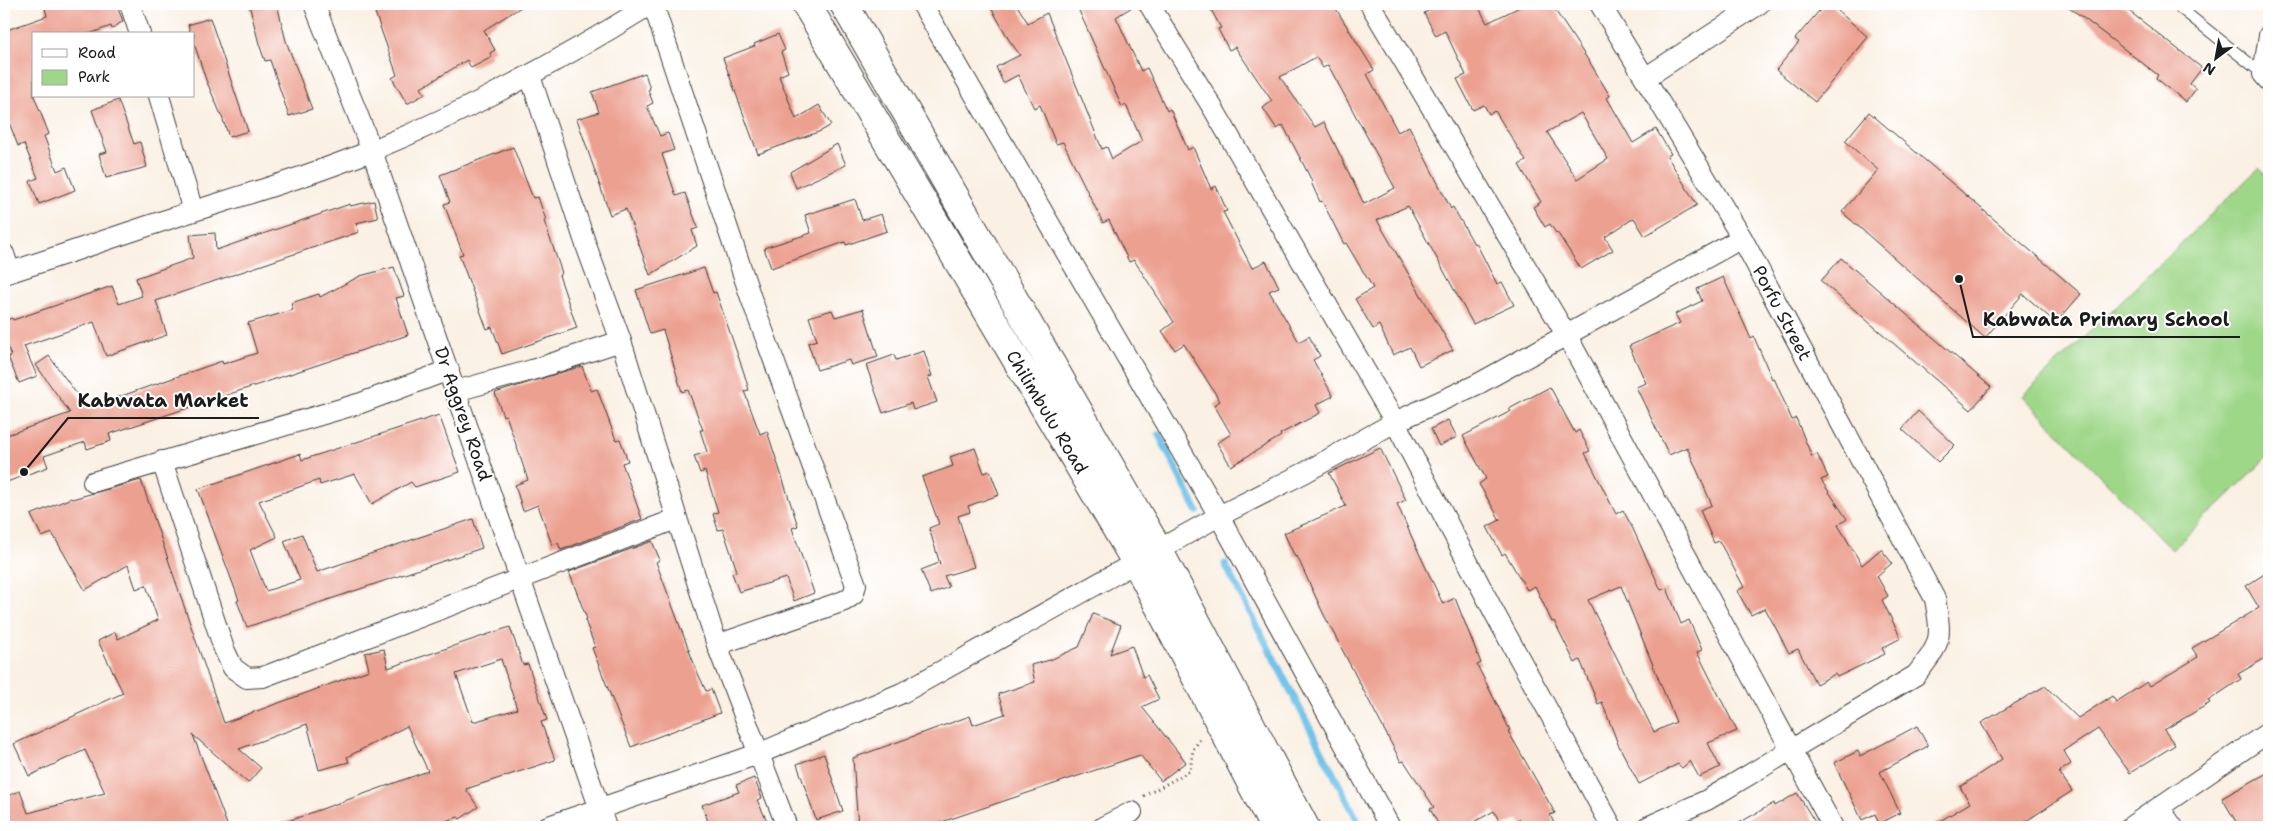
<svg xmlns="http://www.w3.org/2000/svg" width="2273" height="831" viewBox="0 0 2273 831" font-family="'Shantell Sans',sans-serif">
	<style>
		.green { fill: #9fd789; stroke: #5e7a52 }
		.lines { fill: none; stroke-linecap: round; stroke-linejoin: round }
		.stream { stroke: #6dc1e9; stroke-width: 7 }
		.building { fill: #eca090; fill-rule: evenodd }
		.service-casing { stroke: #3d3c3a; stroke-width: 12 }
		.minor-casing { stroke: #3d3c3a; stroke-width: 22 }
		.secondary-casing { stroke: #3d3c3a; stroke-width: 30 }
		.path { stroke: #3d3c3a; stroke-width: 3; stroke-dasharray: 1 4; stroke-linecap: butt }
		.service { stroke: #fff; stroke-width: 10 }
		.minor { stroke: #fff; stroke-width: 20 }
		.secondary { stroke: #fff; stroke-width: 28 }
		.labels { text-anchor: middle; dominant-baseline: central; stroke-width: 4; stroke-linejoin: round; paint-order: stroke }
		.street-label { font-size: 18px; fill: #1c1c1c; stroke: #fff }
		.leader { fill: none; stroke: #1c1c1c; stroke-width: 2 }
		.callout-dot { fill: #1c1c1c; stroke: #fff; stroke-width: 2 }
		.callout-label { font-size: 19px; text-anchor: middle; font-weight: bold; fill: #1c1c1c; stroke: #fff; stroke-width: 4; stroke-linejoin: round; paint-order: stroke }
	</style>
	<rect width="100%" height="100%" fill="#fff"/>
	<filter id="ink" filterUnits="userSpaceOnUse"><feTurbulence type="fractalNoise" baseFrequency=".02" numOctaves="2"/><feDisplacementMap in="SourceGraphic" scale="10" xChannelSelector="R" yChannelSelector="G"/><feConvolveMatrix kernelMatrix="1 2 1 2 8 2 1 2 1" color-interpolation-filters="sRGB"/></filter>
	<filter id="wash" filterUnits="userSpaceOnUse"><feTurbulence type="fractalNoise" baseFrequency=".0096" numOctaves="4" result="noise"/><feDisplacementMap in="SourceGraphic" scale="20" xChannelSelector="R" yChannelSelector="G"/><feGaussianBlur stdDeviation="1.12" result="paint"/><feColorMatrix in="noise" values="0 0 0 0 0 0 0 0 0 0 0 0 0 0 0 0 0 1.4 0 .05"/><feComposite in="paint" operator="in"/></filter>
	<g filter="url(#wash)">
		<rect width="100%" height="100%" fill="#faf0e3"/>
		<path class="green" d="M2259,168L2269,178V456L2172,550L2023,396Z"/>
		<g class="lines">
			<path class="stream" d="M1159,435L1197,511
				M1225,564L1361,827"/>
		</g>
		<g id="blocks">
			<path class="building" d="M44,4H116L123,21L112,29L111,26L89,34H34V96L49,134L44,136L57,171L66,167L75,190L39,204L30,181L38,178L24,144L18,146L4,109V31L47,16Z
				M249,4H277L286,41L312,109L289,116L270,60L265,61L259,44Z
				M372,4H526L484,30L495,50L490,53L492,57L471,68L467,60L421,88L425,94L407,104L392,78L397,75Z
				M989,4H1016L1028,23L1047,13L1102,149L1107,147L1112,159L1142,141L1126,105L1122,107L1076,4H1137L1116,17L1141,71L1147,68L1167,111L1170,109L1188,150L1193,147L1211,189L1216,186L1227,211L1223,212L1252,268L1266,261L1279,287L1269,291L1299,342L1309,336L1320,356L1313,360L1333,396L1316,405L1320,413L1280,434L1281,436L1231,466L1217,443L1231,434L1214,405L1220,401L1184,344L1175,350L1162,331L1174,322L1134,260L1129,262L1109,220L1103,223L1063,142L1056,144L1040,105L1034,108L1018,75L1003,83L996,67L1020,55L1009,40Z
				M1208,4H1333L1374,70L1367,74L1398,132L1409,126L1451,209L1453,207L1474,244L1476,243L1497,284L1502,282L1514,305L1473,324L1408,206L1377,220L1453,350L1419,366L1410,347L1393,355L1379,325L1373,329L1355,299L1373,288L1346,243L1344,244L1322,201L1320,202L1311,182L1312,181L1283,125L1277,129L1263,108L1272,101L1235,47L1229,50L1218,29L1221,28ZM1316,57L1323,68L1328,65L1395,188L1364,204L1324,122L1315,127L1280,77Z
				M1442,4H1477L1487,23L1526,4H1551L1592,66L1610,96L1607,98L1633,143L1656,129L1671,154L1667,156L1697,205L1645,236L1634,218L1605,237L1613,250L1581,269L1557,232L1556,233L1550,224L1545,227L1533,207L1541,202L1519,165L1526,161L1495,111L1489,114L1484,105L1473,110L1457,79L1466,75L1445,31L1436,36L1424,13ZM1581,113L1608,159L1577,179L1547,132Z
				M1825,4H1830L1868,37L1815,102L1776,70L1799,42L1795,39Z
				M2065,4H2120L2202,68L2190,84L2196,89L2186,102L2156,78L2158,75Z
				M210,18L248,131L229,137L222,117L206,80L194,43V34H191L188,25Z
				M778,34L785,50L781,52L788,72L779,76L796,119L819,105L831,125L821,131L758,154L723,58L755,46L754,44Z
				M645,73L650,89L648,90L653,103L647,106L660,136L668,133L674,150L662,154L676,196L685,193L698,228L692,230L697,246L650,275L626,209L610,215L577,119L599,112L592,92Z
				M118,100L134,144L140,142L147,167L106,178L99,154L107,152L92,110Z
				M1869,112L2081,294L2056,323L2023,294L1985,338L1842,212L1878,170L1845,141Z
				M837,144L846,165L796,188L790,172Z
				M513,147L533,198L538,197L546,220L544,221L562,273L559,275L577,328L502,354L492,327L487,329L459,255L463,254L444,204L450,202L440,175Z
				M855,199L862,220L881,214L887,231L846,245L845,242L771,268L764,248L811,233L805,215Z
				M374,201L378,218L356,223L359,232L156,301L167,335L106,356L94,322L24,346L37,376L19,383L8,357L11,356L4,336V321L12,318L13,320L112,286L119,304L142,296L136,278L193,258L190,235L215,233L216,250L350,204V206Z
				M1841,258L1991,387L1971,410L1821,281Z
				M394,267L404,296L396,298L408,335L109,434L111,441L87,449L85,442L44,456L48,467L4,483V436L70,413L36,365L49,356L87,408L222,361L223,364L257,353L248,323L293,310L291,303L319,294L320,297L360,276Z
				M704,268L713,293L716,292L744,373L749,390L744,391L760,434L767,431L798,526L792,528L814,593L794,601L786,578L739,592L732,573L737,571L723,529L718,530L713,514L718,512L705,471L700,473L694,456L707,452L700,430H703L688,390L682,392L663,330L650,334L636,290Z
				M1723,277L1751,339L1754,337L1772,379L1774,378L1792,420L1796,418L1812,457L1817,454L1828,477L1821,480L1847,519L1838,525L1862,565L1881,549L1892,563L1877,576L1888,596L1882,600L1901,638L1882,648L1885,654L1837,677L1835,674L1816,684L1798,649L1789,653L1765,608L1751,615L1737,591L1744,587L1719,541L1714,543L1700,510L1712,505L1687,447L1669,455L1636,387L1646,383L1629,346L1680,323L1675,314L1702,301L1697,289Z
				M863,309L878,357L851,365L849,360L817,370L808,343L817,340L809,317L832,310L835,317Z
				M924,351L932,376L928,377L937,402L913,410L911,403L883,413L866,365L894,355L896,360Z
				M582,366L591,391L597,389L616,440L620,439L628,461L622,463L642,519L561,550L558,543L552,545L538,505L523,511L515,485L528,480L506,415L503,416L495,393Z
				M1550,387L1575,433L1579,430L1590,451L1585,453L1616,514L1623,510L1633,529L1661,590L1667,588L1681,624L1689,620L1702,650L1697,652L1737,731L1708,743L1720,767L1699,777L1690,761L1682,768L1678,764L1639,784L1618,744L1602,702L1598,704L1580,660L1575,663L1554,621L1552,622L1535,586L1527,590L1505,553L1502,555L1487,527L1500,520L1479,484L1486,479L1463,436L1511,411L1509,409ZM1621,586L1676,722L1654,732L1588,600Z
				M1918,411L1955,445L1938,462L1902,429Z
				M439,415L460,472L415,487L411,482L372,504L355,474L320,485L319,480L259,501L277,537L250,550L266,591L300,580L284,541L302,534L317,572L473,519L482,548L247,627L237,601L239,600L198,489L300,454L302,460Z
				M1448,420L1457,437L1439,446L1431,429Z
				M975,448L984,473L990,471L999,495L968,506L970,512L958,516L974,567L944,576L949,587L931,594L921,570L939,563L940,564L929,528L939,524L922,477L953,466L950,457Z
				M1380,448L1406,500L1397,504L1418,551L1443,604L1455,598L1481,663L1477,665L1510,730L1508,731L1555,813L1550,815L1556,827H1523L1519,819L1502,827L1494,811L1465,827H1440L1430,809L1434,807L1404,761L1401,762L1323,613L1297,556L1295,557L1284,533L1346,506L1329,473Z
				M141,480L224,723L369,670L365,653L384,649L388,668L510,627L523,665L528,664L547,720L541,722L555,760L466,789L478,807L460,819L458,817L426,827H277V825L428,771L407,726L347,757L349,762L319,770L307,724L239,749L261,768L248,783L193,735L228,827H4V797L20,791L28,813L105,793L85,750L29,776L14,744L123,693L98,641L115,632L118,639L158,620L146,585L136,589L128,565L85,590L52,533L42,537L31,515L71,498L72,499ZM501,659L517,709L473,722L456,674Z
				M652,541L660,560L656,562L696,669L706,691L711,689L720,713L631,747L592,648L595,647L585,620L587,619L569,572Z
				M2269,571V656L2238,674L2241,679L2208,701L2210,703L2164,730L2175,745L2130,773L2098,729L2064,751L2071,764L2059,772L2072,791L2017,827H1930L1970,803L1960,787L2002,759L1981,723L2045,686L2078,718L2112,696L2116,702L2147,682L2150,686L2198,657L2192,648L2259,608L2246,586Z
				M1093,614L1121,625L1110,654L1132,646L1143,677L1147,675L1159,699L1142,707L1186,762L1161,781L1140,755L927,827H858L853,758L970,716L973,725L1005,714L998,694L1035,682L1031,665L1050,660L1079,647Z
				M1917,726L1928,746L1880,772L1900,813L1879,824L1875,814L1862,820L1834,763L1858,751L1860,756Z
				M824,754L843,811L816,820L797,764Z
				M2269,772V827H2239L2222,798Z
				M754,778L762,798L757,800L770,827H710L702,805L739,792L736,785Z
				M1797,793L1818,827H1732L1774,803L1775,806Z"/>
		</g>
	</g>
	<g filter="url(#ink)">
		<use href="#blocks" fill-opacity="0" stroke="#3d3c3a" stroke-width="1"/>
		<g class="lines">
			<defs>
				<path id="service" d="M2175,4L2263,74"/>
				<path id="minor" d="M130,4L140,34
					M314,4L372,151L606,827
					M653,4L751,298L856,585L853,595L844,601L717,645
					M922,4L1219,516L1390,827
					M1149,4L1214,110L1395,422L1495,614L1612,827
					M1370,4L1567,336L1833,827
					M1600,4L1742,238L1935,599C1942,639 1942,642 1916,675L1707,800L1647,827
					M2269,35L2263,74L2269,81
					M530,76L587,248L621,341L717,645L787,827
					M1645,78L1759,4
					M159,96L193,211
					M4,254L10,272
					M4,274C67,254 130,231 194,211C254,192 315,174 373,150C470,110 562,60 651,4
					M456,391L532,370L621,341
					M162,461L224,649L233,668L247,678L263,677L676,519
					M93,482L361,403L449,370
					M2159,808L2173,827
					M546,827L758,754L902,693L1219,516L1304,473L1395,422L1478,384L1742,238
					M1103,827L1132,812
					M2130,827L2269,732"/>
				<path id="secondary" d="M806,4L1136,562L1274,827
					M844,4L1159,551L1305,827"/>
			</defs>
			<use href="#service" class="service-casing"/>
			<use href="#minor" class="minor-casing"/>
			<use href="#secondary" class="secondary-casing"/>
			<path class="path" d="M1144,796L1190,771L1193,750L1200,739"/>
			<use href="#service" class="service"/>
			<use href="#minor" class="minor"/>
			<use href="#secondary" class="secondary"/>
		</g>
	</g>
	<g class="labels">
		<g class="street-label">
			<text transform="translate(1782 313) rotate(62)">Porfu Street</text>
			<text transform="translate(1047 412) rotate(59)">Chilimbulu Road</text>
			<text transform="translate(463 414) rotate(71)">Dr Aggrey Road</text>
		</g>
	</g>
	<path class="leader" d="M1959 279L1973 337H2240M24 472L68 418H259"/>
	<g class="callout-dot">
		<circle cx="1959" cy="279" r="5"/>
		<circle cx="24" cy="472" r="5"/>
	</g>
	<g class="callout-label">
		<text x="2106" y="326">Kabwata Primary School</text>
		<text x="163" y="407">Kabwata Market</text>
	</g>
	<rect width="2273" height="831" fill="none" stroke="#fff" stroke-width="20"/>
	<rect x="32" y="32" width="162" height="65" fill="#ffffff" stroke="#a4a4a4"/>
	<rect x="42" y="49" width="25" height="8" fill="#ffffff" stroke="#a4a4a4"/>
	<text x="78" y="58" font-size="15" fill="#1c1c1c">Road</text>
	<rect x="42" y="70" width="25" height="15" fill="#9fd789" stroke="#a4a4a4"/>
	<text x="78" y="82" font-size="15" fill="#1c1c1c">Park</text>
	<g transform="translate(2216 58) rotate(212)" stroke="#ffffff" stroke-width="4" paint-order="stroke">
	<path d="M0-4L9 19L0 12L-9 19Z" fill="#1c1c1c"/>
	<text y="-8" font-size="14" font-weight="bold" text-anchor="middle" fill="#1c1c1c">N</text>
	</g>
</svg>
